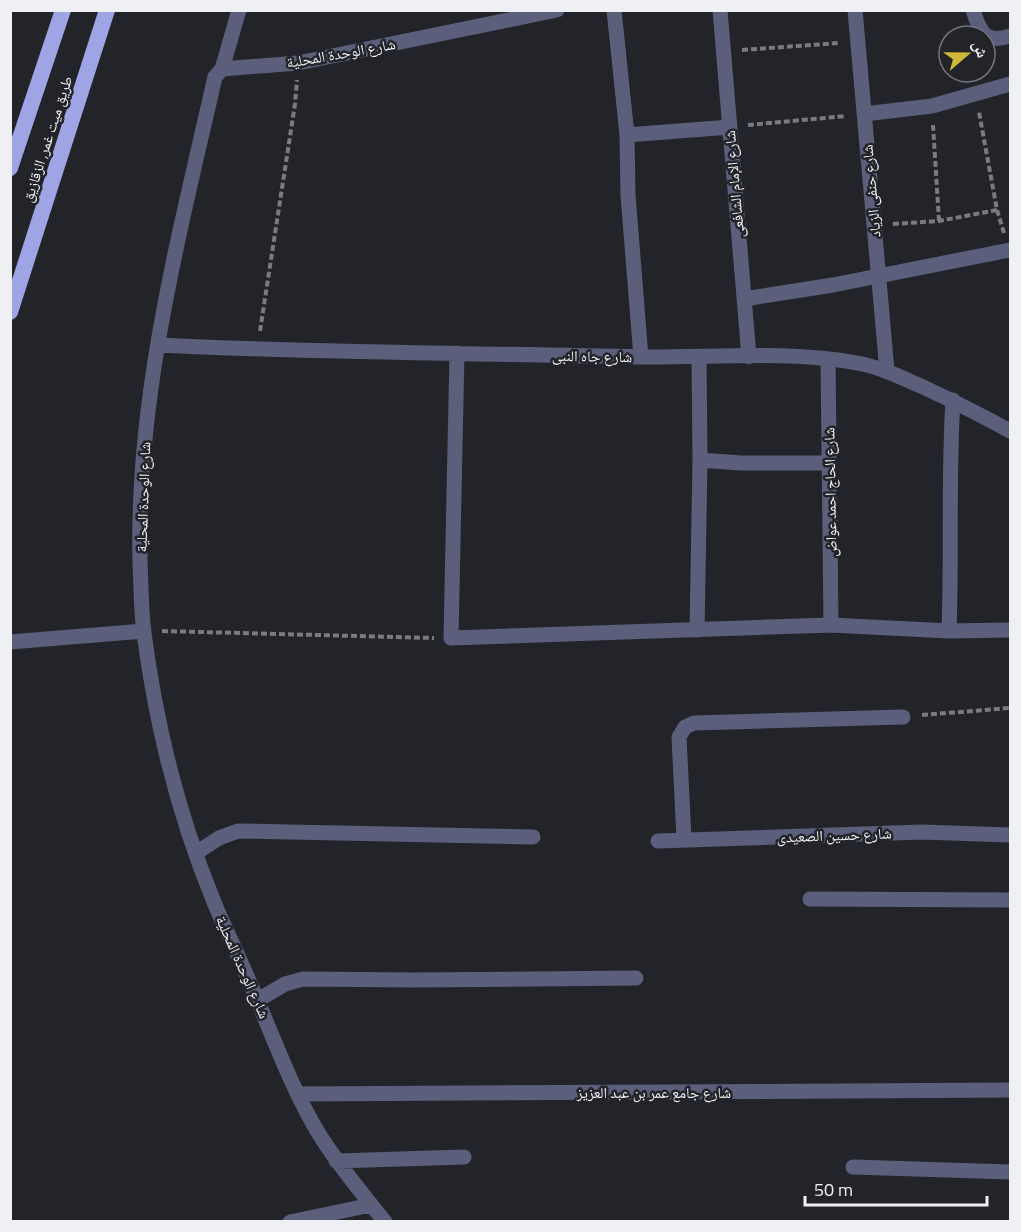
<svg xmlns="http://www.w3.org/2000/svg" width="1021" height="1232" viewBox="0 0 1021 1232" font-family="'Titillium Web','Noto Naskh Arabic',sans-serif">
	<style>
		.lines { fill: none; stroke-linecap: round; stroke-linejoin: round }
		.path { stroke: #7a7b80; stroke-width: 4; stroke-dasharray: 6 3; stroke-linecap: butt }
		.minor { stroke: #5c5f7b; stroke-width: 15 }
		.trunk { stroke: #9ea4e4; stroke-width: 16 }
		.labels { text-anchor: middle; dominant-baseline: central; stroke-width: 5; stroke-linejoin: round; paint-order: stroke }
		.street-label { font-size: 15px; fill: #eff0f4; stroke: #23242a }
	</style>
	<rect width="100%" height="100%" fill="#23242a"/>
	<g class="lines">
		<path class="path" d="M742,50L839,43
			M748,125L846,116
			M933,125L939,221
			M997,210L1004,233
			M893,224L939,221L997,210L979,112
			M260,331L295,104L297,80
			M162,631L434,638
			M922,715L1010,708"/>
		<path class="minor" d="M614,10L627,135
			M720,10L749,357
			M855,10L887,371
			M973,10C980,33 986,44 1010,36
			M222,69L239,10
			M864,114L932,106L1010,84
			M744,299L833,285L1010,250
			M158,345C319,353 479,353 640,357C710,358 788,350 857,363C880,367 900,377 921,386C951,400 981,415 1010,431
			M457,353L451,638L831,625L949,631L1010,630
			M641,357L628,195L627,135L730,127
			M828,359L831,625
			M700,460L741,463H829
			M697,630L700,460L699,358
			M949,631C952,554 948,477 953,400
			M10,642L144,631
			M684,839L679,737L685,727L694,723L903,717
			M658,841L922,832L1010,835
			M196,853L219,838L238,831L533,837
			M810,899L1010,900
			M258,1000L285,984L303,979L414,980L636,978
			M298,1094L1010,1090
			M336,1161L464,1157
			M853,1167L1010,1172
			M290,1222L371,1205
			M385,1222C362,1193 338,1165 319,1134C289,1084 270,1028 246,974C236,950 224,927 214,902C179,817 156,725 144,633C141,609 141,585 140,561C136,397 179,236 215,77L222,69L298,63L557,10"/>
		<path class="trunk" d="M10,168L63,10
			M10,312L107,10"/>
	</g>
	<g class="labels">
		<g class="street-label">
			<text transform="translate(341 53) rotate(-10)">شارع الوحدة المحلية</text>
			<text transform="translate(47 139) rotate(-72)">طريق ميت غمر, الزقازيق</text>
			<text transform="translate(734 184) rotate(-95)">شارع الإمام الشافعى</text>
			<text transform="translate(871 191) rotate(-95)">شارع حنفى الزياد</text>
			<text transform="translate(592 356) rotate(1)">شارع جاه النبى</text>
			<text transform="translate(830 492) rotate(-91)">شارع الحاج احمد عواض</text>
			<text transform="translate(143 497) rotate(-88)">شارع الوحدة المحلية</text>
			<text transform="translate(834 835) rotate(-2)">شارع حسين الصعيدى</text>
			<text transform="translate(243 967) rotate(66)">شارع الوحدة المحلية</text>
			<text x="654" y="1092">شارع جامع عمر بن عبد العزيز</text>
		</g>
	</g>
	<rect width="1021" height="1232" fill="none" stroke="#eff0f4" stroke-width="24"/>
	<g transform="translate(967 54) rotate(70)"><circle r="28" fill="#23242a" stroke="#75767b" stroke-width="1.5"/>
	<path d="M0-4.5L10 22L0 15L-10 22Z" fill="#ceb837"/>
	<text y="-9" font-size="16" font-weight="bold" text-anchor="middle" fill="#eff0f4">ش</text>
	</g>
	<path d="M805 1196v9h182v-9" fill="none" stroke="#eff0f4" stroke-width="3"/>
	<text x="814" y="1196" font-size="18" fill="#eff0f4" stroke="#23242a" stroke-width="4.5" paint-order="stroke">50 m</text>
</svg>
